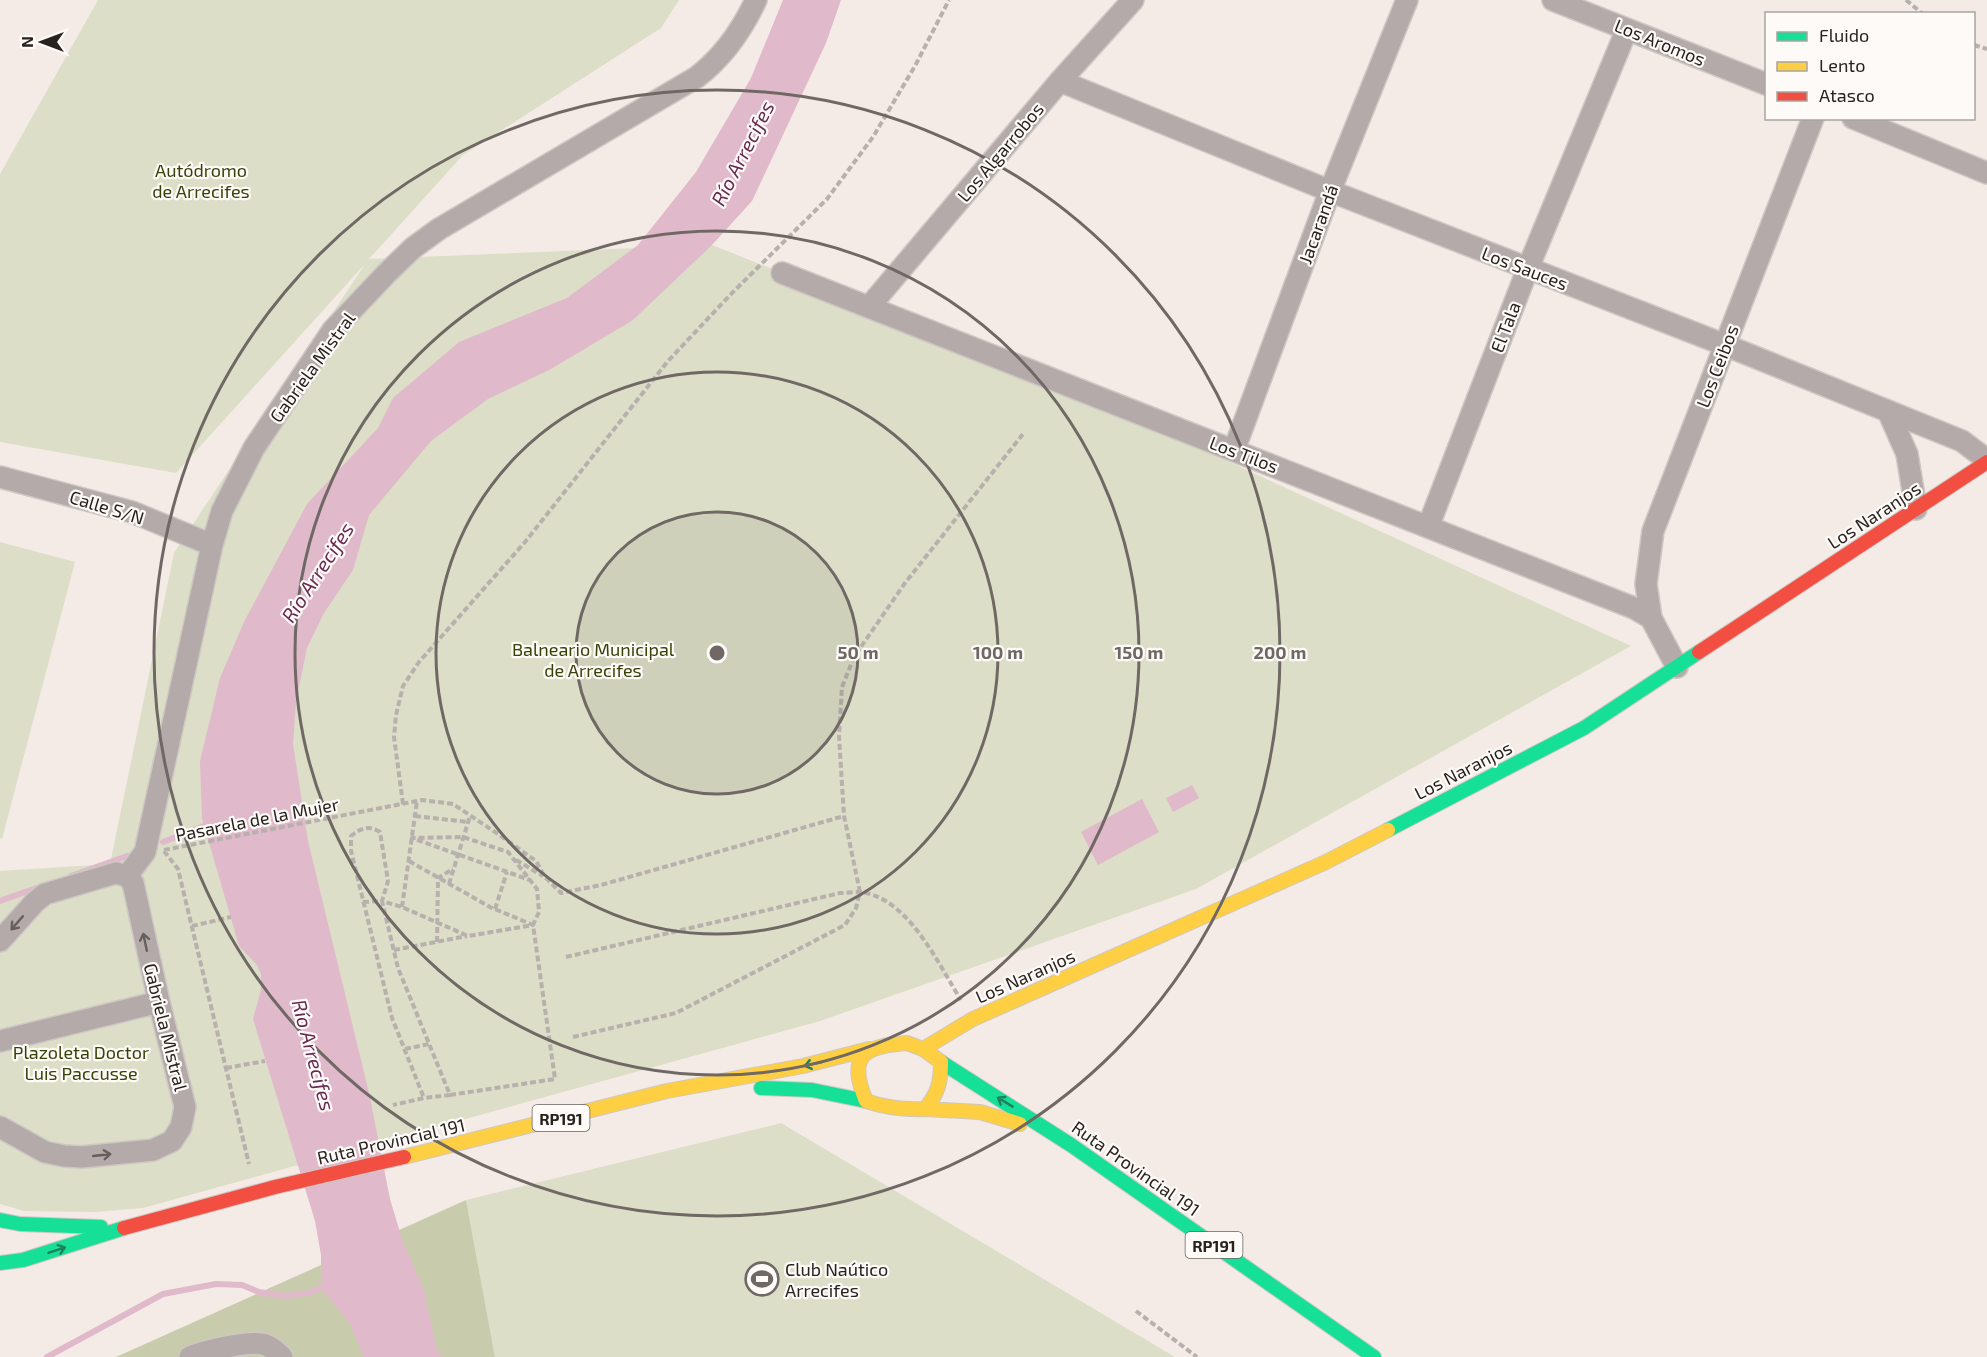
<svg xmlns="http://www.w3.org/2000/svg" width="1987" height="1357" viewBox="0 0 1987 1357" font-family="'Exo 2',sans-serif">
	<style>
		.green { fill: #dcdec7 }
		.forest { fill: #c8ccad }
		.water { fill: #e0b9cb }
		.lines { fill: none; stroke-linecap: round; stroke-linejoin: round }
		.stream { stroke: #e0b9cb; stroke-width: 6 }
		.street-casing { stroke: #cec8c3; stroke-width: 24 }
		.fast-casing { stroke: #cec8c3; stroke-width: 16 }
		.slow-casing { stroke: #cec8c3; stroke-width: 16 }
		.jam-casing { stroke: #cec8c3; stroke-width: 16 }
		.path { stroke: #b7b0ad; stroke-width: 4; stroke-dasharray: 6 3; stroke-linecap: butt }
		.street { stroke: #b4aaaa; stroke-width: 21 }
		.fast { stroke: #16e098; stroke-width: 14 }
		.slow { stroke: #ffcf43; stroke-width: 14 }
		.jam { stroke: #f24e42; stroke-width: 14 }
		.oneway { stroke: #675f5e }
		.oneway2 { stroke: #1f815c }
		.ring { fill: none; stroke: #6f6865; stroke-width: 3 }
		.labels { text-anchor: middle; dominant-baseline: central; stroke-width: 4.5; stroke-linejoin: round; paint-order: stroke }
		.shield { fill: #fdfaf8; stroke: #686360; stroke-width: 1.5 }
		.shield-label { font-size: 16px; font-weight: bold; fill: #28221f }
		.street-label { font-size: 18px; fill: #28221f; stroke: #fdfaf8 }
		.park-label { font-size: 18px; fill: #374306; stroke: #fdfaf8 }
		.poi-label { font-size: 18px; fill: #28221f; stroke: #fdfaf8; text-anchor: start }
		.water-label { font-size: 20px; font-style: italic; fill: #692a51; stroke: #fdfaf8 }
		.centre { fill: #6f6865; stroke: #fdfaf8; stroke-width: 3 }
		.ring-label { font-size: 18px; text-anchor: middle; font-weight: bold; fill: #6f6865; stroke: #fdfaf8; stroke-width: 4.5; stroke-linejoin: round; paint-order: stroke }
	</style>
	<rect width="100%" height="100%" fill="#f4ebe6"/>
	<path class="green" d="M98,0H679L661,28L463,155L369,259L712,245L1037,374L1631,646L1196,889L820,1021L143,1208L95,1212L24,1211L0,1204V871L110,864L174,553L365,264L176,473L0,442V174Z
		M0,542L75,562L2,839L0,838Z
		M781,1123L1175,1357H495L466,1200Z"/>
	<path class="forest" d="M466,1200L495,1357H116Z"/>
	<path class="water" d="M783,0H841L826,43L752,201L712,245L633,320L551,369L488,399L431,441L369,515L353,570L324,613L307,648L296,701L293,744L308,841L369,1093L390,1199L402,1239L424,1291L436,1346L442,1357H364L350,1324L321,1288V1255L315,1221L253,1019L261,990V974L257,965L239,946L202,818L200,761L220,678L244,622L307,504L378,428L393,398L459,342L567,298L638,245L696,172L751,78Z
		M1192,785L1199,798L1173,812L1166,798Z
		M1142,799L1159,832L1098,865L1081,832Z"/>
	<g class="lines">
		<path class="stream" d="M163,842L204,826
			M71,876L127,856
			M0,901L42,886
			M47,1357L163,1294L216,1284L242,1285L259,1292L285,1296L308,1293L326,1286"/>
		<defs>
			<path id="street" d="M1553,0L1766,84
				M1060,81L1330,191L1725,345L1962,441L1987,460
				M1853,118L1987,173
				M782,273L1634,608L1651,618L1677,667
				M869,307L1060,81L1133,0
				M1888,411L1907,454L1916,509
				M1234,450L1330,191L1407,0
				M0,477L132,512L212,545
				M1428,527L1528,268L1627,29
				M1651,618L1646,584L1653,531L1813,118
				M127,876L145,852L212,545L222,511L254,448L333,330L387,273L413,248L439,229L697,77C723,57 742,30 756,0
				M0,941L35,902L45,894L116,873L127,876L133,883L159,1002L185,1107L181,1127L172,1141L153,1150L82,1157L64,1156L45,1152L0,1127
				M0,1041L159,1002
				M190,1357C204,1351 247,1341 262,1344C271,1346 276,1351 282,1357"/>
			<path id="fast" d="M1388,830L1584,728L1699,652
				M941,1062L1071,1145L1374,1357
				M761,1088L812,1090L866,1101
				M0,1220L20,1224L101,1227
				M0,1263L23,1260L124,1228"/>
			<path id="slow" d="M907,1043L923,1049L941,1062C941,1081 938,1094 925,1109C904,1110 886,1108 866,1101C847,1055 864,1046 907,1043Z
				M923,1049L973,1019L1326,862L1388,830
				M925,1109L980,1112L1020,1124
				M404,1157L667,1091L803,1066L869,1049"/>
			<path id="jam" d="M1699,652L1987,462
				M124,1228L275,1187L404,1157"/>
		</defs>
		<use href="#street" class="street-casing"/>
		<use href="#fast" class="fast-casing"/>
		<use href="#slow" class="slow-casing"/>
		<use href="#jam" class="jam-casing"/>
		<path class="path" d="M1906,0L1923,14
			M1974,45L1987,49
			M403,804L394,737L396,715L403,686L419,662L525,542L668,361L732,293L827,199L873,137L915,66L949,0
			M415,816L468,822
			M164,850L422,800L453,804L498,834L536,861L545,877L561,893L601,885L844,816
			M164,851L178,869L249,1164
			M516,860L543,876
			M409,861L490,907L533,925L468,936L402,907L382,901L388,881L380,832C369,825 361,828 351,836V851L392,1018L424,1098
			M449,884L470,816
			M363,902L382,901L398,968L450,1095L424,1098L393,1105
			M402,907L417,801
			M495,909L507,872
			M192,926L231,917
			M437,942L438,878L453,869
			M394,950L467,936
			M566,957L840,893C846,893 853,892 859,892C908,896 938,964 961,1000
			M573,1037L676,1013L845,925L856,908L860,892L844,816L839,736L842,687L854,657L905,583L1023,434
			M405,1049L429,1044
			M226,1068L265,1061
			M450,1095L555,1079L533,925L539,912L537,889L508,852L463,837L412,838L530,880
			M1136,1311L1197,1357"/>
		<use href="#street" class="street"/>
		<use href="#fast" class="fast"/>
		<use href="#slow" class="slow"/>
		<use href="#jam" class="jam"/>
	</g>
	<defs><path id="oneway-shaft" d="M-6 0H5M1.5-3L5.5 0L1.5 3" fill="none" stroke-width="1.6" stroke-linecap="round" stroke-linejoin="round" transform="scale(1.5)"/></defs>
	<g class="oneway">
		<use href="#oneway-shaft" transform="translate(17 923) rotate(131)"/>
		<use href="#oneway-shaft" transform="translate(145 942) rotate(-102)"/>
		<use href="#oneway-shaft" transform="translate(102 1155) rotate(-6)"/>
	</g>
	<g class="oneway2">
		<use href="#oneway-shaft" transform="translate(813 1064) rotate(167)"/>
		<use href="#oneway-shaft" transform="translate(1005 1102) rotate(-149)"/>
		<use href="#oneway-shaft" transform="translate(57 1250) rotate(-18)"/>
	</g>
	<circle cx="717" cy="653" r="141" fill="#6f6865" fill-opacity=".12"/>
	<g class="ring">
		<circle cx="717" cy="653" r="141"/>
		<circle cx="717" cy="653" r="281"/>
		<circle cx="717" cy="653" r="422"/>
		<circle cx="717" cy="653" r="563"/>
	</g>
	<defs>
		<symbol id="stadium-ring" viewBox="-11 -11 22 22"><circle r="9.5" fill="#fdfaf8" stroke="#6f6865" stroke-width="1.5"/><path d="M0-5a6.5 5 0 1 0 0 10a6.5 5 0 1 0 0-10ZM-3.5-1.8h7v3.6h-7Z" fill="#6f6865"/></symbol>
	</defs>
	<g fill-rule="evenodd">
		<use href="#stadium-ring" x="743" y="1260" width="38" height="38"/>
	</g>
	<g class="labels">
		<g class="shield">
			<rect x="532.5" y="1105" width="57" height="26" rx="4.5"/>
			<rect x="1185.5" y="1232" width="57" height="26" rx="4.5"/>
		</g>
		<g class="shield-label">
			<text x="561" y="1118">RP191</text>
			<text x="1214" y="1245">RP191</text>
		</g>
		<g class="street-label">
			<text transform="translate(1660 42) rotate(22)">Los Aromos</text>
			<text transform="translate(1000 152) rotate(-50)">Los Algarrobos</text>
			<text transform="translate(1318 224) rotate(-70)">Jacarandá</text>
			<text transform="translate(1525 268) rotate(21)">Los Sauces</text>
			<text transform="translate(1505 327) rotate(-69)">El Tala</text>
			<text transform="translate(1717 366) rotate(-69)">Los Ceibos</text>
			<text transform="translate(312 367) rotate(-54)">Gabriela Mistral</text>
			<text transform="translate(1244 454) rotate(21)">Los Tilos</text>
			<text transform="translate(107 507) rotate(17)">Calle S/N</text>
			<text transform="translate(1874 515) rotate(-33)">Los Naranjos</text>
			<text transform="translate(1463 770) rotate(-27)">Los Naranjos</text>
			<text transform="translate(257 819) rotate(-11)">Pasarela de la Mujer</text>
			<text transform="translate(1025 976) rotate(-24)">Los Naranjos</text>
			<text transform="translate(166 1027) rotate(76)">Gabriela Mistral</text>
			<text transform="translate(391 1141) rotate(-13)">Ruta Provincial 191</text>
			<text transform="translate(1136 1168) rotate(35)">Ruta Provincial 191</text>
		</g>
		<g class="park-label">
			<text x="201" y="170">Autódromo<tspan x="201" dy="21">de Arrecifes</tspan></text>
			<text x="593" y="649">Balneario Municipal<tspan x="593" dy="21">de Arrecifes</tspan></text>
			<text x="81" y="1052">Plazoleta Doctor<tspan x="81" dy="21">Luis Paccusse</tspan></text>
		</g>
		<g class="poi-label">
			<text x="785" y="1269">Club Naútico<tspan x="785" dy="21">Arrecifes</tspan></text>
		</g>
		<g class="water-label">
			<text transform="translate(742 153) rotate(-63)">Río Arrecifes</text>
			<text transform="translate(317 572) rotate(-57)">Río Arrecifes</text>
			<text transform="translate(314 1055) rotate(75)">Río Arrecifes</text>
		</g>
	</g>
	<circle cx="717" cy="653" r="9" class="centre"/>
	<g class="ring-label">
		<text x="858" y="659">50 m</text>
		<text x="998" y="659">100 m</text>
		<text x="1139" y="659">150 m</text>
		<text x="1280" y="659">200 m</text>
	</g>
	<rect x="1765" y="12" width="210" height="108" fill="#fdfaf8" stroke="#a8a4a1" stroke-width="1.5"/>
	<rect x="1777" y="32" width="30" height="9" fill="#16e098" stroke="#a8a4a1" stroke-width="1.5"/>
	<text x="1819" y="42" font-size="18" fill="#28221f">Fluido</text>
	<rect x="1777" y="62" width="30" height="9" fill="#ffcf43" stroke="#a8a4a1" stroke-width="1.5"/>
	<text x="1819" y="72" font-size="18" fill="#28221f">Lento</text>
	<rect x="1777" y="92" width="30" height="9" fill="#f24e42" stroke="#a8a4a1" stroke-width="1.5"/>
	<text x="1819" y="102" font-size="18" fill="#28221f">Atasco</text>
	<g transform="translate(42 42) rotate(270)" stroke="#fdfaf8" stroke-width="4.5" paint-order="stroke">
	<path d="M0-4.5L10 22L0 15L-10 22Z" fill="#28221f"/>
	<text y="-9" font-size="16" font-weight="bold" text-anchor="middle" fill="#28221f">N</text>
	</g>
</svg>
